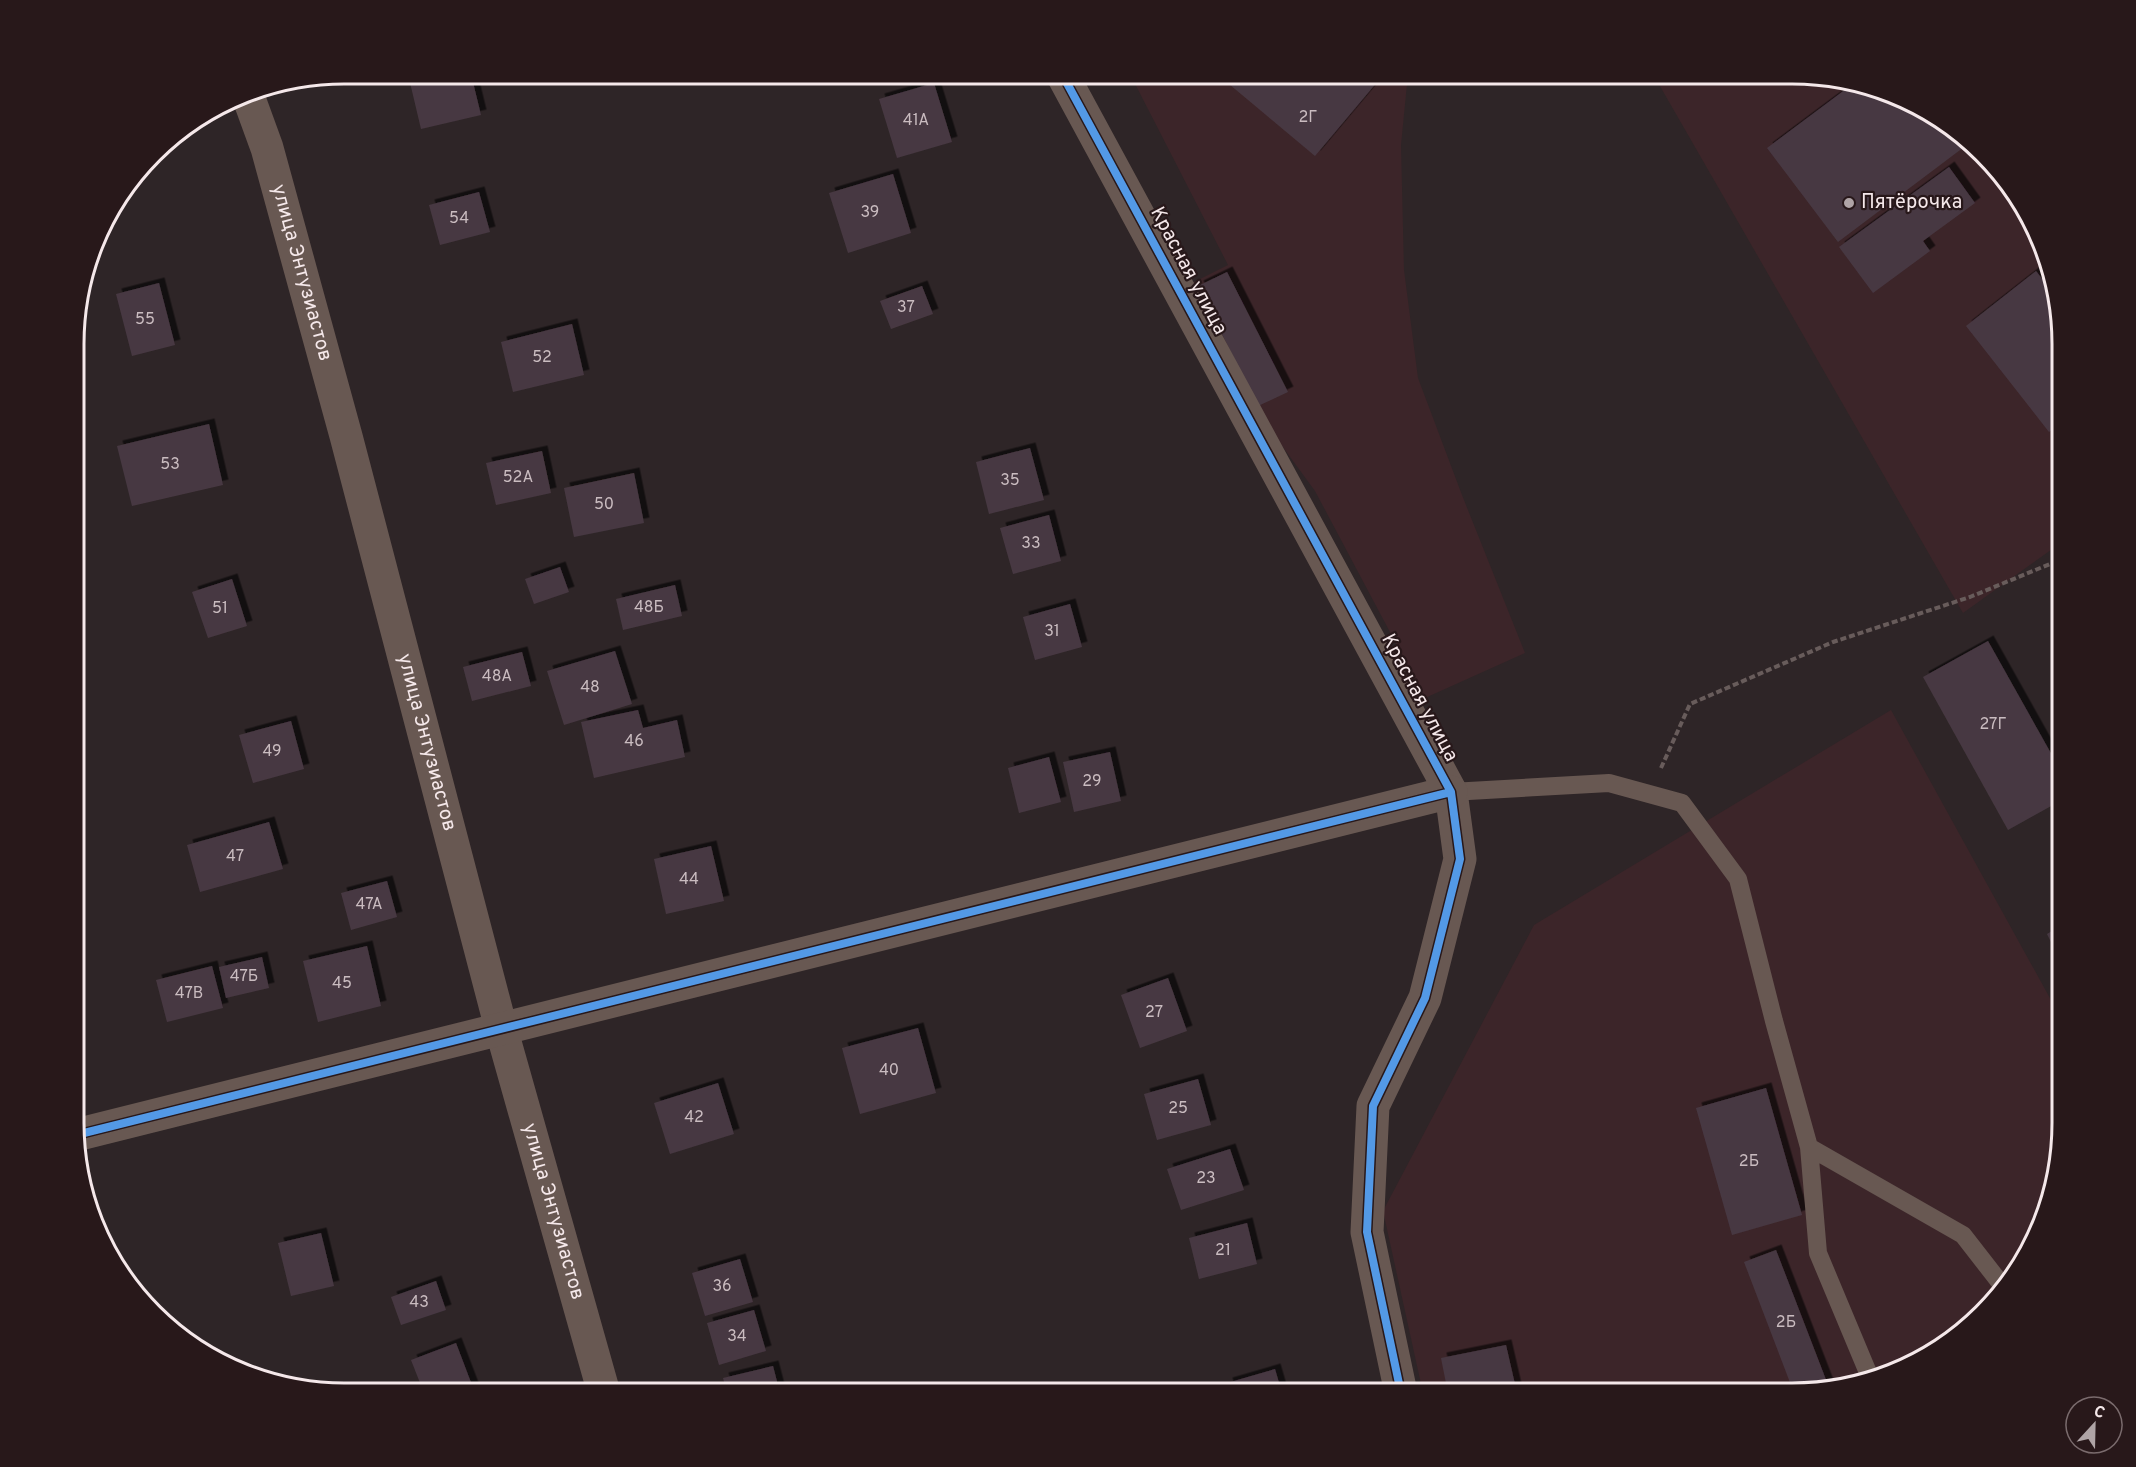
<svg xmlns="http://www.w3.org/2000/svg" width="2136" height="1467" viewBox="0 0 2136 1467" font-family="Overpass,sans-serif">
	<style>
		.built { fill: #3c2529 }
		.building { fill: #473842; filter: url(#shadow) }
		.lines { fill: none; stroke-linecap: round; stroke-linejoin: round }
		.path { stroke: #685c5b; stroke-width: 4; stroke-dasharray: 6 3; stroke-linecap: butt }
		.service { stroke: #685852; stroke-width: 18 }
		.minor { stroke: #685852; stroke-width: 33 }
		.cycleway-casing { stroke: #28181a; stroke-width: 11 }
		.cycleway { stroke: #5399e6; stroke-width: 8 }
		.poi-dot { fill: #afa4a6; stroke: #28181a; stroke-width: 2 }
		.labels { text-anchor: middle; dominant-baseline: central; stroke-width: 4.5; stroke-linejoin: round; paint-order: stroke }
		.number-label { font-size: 16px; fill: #cabcc0 }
		.poi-label { font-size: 20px; fill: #f5e8ea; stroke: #28181a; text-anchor: start }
		.street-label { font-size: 20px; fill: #f5e8ea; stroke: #28181a }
		.rim { fill: none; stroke: #f5e8ea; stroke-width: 3 }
	</style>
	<defs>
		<filter id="shadow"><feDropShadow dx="5.5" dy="-5.5" stdDeviation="0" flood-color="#0009"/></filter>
	</defs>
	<rect width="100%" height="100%" fill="#2e2527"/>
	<path class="built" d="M1130,74H1408L1401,145L1404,270L1418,378L1462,495L1525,653L1425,698L1315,491L1255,409L1192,283L1228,265Z
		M1653,74H1810L1879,88L1956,129L2034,224L2062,326V542L1963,613Z
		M1891,710L2062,1020V1141L2048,1210L2007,1287L1912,1365L1793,1393H1423L1383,1211L1534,925Z"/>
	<path class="building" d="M408,74H471L481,115L421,129Z
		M876,74H901L879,82Z
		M1217,74H1369L1378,81L1315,156Z
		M934,83L952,142L897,158L879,99Z
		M1854,83L1879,88L1956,129L1968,144L1838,242L1767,148Z
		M1949,167L1975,203L1923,241L1930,251L1873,293L1839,247Z
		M893,174L911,233L848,253L829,193Z
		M479,192L490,232L440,245L429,205Z
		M2036,271L2053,293L2062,326V422L2049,432L1966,326Z
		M1227,272L1288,392L1258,406L1198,286Z
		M159,283L175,345L132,356L116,294Z
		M922,286L933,314L891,329L880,301Z
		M572,324L584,375L513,392L501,342Z
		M209,424L223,485L132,506L117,446Z
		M1030,448L1044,500L989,514L976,462Z
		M542,451L551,493L496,505L486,463Z
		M634,473L644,523L574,537L564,488Z
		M1049,515L1061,561L1013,574L1000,528Z
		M560,567L569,592L534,604L525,579Z
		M232,579L247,626L208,638L192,592Z
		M675,585L682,616L623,630L616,599Z
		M1070,604L1082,647L1035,660L1023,617Z
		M1988,641L2062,773V800L2008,830L1923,677Z
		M615,651L632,704L564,725L547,671Z
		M522,652L531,686L472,701L463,667Z
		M638,710L643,728L677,720L685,757L594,778L581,722Z
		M291,721L304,769L253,783L239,735Z
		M1110,752L1121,801L1074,812L1063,762Z
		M1049,757L1061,802L1019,813L1008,768Z
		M269,822L283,869L200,892L187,845Z
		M711,846L724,901L666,914L654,859Z
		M387,881L397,917L351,930L341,893Z
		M2062,925V964L2047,934Z
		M367,946L381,1006L318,1022L303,961Z
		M262,957L269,988L226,998L219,967Z
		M212,966L223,1008L167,1022L156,980Z
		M1168,978L1187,1031L1140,1048L1121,995Z
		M918,1028L936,1093L860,1114L842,1048Z
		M1198,1079L1211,1125L1157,1140L1144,1094Z
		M718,1083L734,1134L670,1154L654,1103Z
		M1766,1088L1802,1215L1732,1235L1696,1108Z
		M1230,1149L1244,1190L1181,1210L1167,1169Z
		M1247,1223L1257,1264L1199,1279L1189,1238Z
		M321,1233L334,1286L291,1296L278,1243Z
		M1776,1250L1828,1385L1794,1393L1744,1262Z
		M740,1259L753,1302L705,1316L692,1273Z
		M436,1281L446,1310L401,1325L391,1297Z
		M754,1310L766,1351L719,1365L707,1323Z
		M456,1343L475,1393H424L411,1360Z
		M1506,1345L1517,1393H1448L1441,1358Z
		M773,1366L780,1393H727L723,1378Z
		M1275,1369L1282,1393H1230L1227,1383Z"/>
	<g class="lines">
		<path class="path" d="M1661,768L1690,704L1833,642L1970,597L2062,559"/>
		<path class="service" d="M1451,792L1609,783L1682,803L1738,879L1774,1021L1809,1147L1963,1235L2005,1289
			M1809,1147L1818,1253L1869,1375"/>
		<g class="minor">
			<path d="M1062,74L1451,792L1460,859L1425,998L1373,1106L1367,1232L1401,1393"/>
			<path id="s1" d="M247,93L267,148L346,436L501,1028L604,1393"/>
			<path d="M76,1135L1451,792"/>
		</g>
		<defs>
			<path id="cycleway" d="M1062,74L1451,792L1460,859L1425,998L1373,1106L1367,1232L1401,1393
				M76,1135L1451,792"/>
		</defs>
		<use href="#cycleway" class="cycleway-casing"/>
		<use href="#cycleway" class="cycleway"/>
	</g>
	<circle class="poi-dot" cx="1849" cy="203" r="6"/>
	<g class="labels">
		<g class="number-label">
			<text x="1308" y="118">2Г</text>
			<text x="916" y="121">41А</text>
			<text x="870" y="213">39</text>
			<text x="459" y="219">54</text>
			<text x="906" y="308">37</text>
			<text x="145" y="320">55</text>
			<text x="542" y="358">52</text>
			<text x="170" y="465">53</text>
			<text x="518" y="478">52А</text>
			<text x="1010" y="481">35</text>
			<text x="604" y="505">50</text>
			<text x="1031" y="544">33</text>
			<text x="649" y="608">48Б</text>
			<text x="220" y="609">51</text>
			<text x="1052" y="632">31</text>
			<text x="497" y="677">48А</text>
			<text x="590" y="688">48</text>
			<text x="1993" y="725">27Г</text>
			<text x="634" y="742">46</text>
			<text x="272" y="752">49</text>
			<text x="1092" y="782">29</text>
			<text x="235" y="857">47</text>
			<text x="689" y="880">44</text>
			<text x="369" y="905">47А</text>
			<text x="244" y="977">47Б</text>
			<text x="342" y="984">45</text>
			<text x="189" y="994">47В</text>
			<text x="1154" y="1013">27</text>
			<text x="889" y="1071">40</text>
			<text x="1178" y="1109">25</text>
			<text x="694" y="1118">42</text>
			<text x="1749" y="1162">2Б</text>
			<text x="1206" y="1179">23</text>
			<text x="1223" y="1251">21</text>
			<text x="722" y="1287">36</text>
			<text x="419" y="1303">43</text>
			<text x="1786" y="1323">2Б</text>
			<text x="737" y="1337">34</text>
		</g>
		<g class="poi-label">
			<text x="1861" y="203">Пятёрочка</text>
		</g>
		<g class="street-label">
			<text transform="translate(1188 271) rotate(62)">Красная улица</text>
			<text stroke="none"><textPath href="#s1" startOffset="188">улица Энтузиастов</textPath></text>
			<text transform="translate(1419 698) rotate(62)">Красная улица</text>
			<text stroke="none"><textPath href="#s1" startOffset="674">улица Энтузиастов</textPath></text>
			<text stroke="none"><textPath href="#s1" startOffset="1160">улица Энтузиастов</textPath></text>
		</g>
	</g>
	<path d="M0 0H2136V1467H0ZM344 84H1792A260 260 0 0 1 2052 344V1123A260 260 0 0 1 1792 1383H344A260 260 0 0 1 84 1123V344A260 260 0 0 1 344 84Z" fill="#28181a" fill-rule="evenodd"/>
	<path class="rim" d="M344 84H1792A260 260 0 0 1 2052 344V1123A260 260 0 0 1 1792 1383H344A260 260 0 0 1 84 1123V344A260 260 0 0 1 344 84Z"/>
	<g transform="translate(2094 1425) rotate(22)"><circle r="28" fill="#28181a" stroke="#7a6b6d" stroke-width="1.5"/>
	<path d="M0-4.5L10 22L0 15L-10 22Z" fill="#afa4a6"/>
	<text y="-9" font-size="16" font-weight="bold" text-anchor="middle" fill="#f5e8ea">С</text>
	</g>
</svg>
